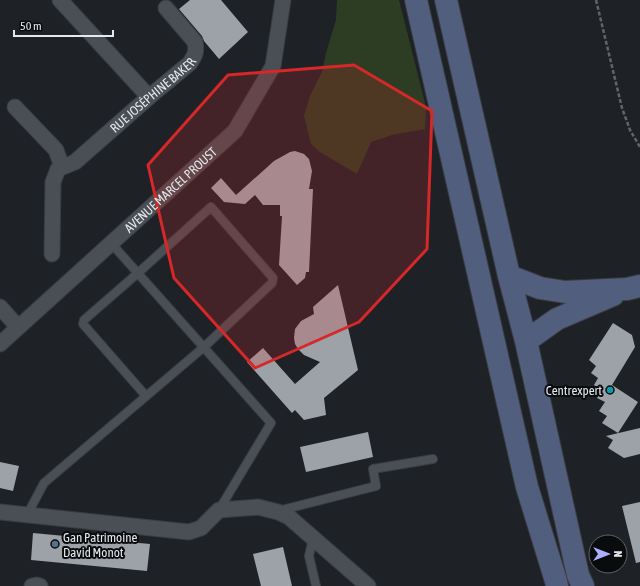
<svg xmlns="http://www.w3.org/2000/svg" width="640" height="586" viewBox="0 0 640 586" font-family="'Asap Condensed',sans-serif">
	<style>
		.green { fill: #2c3d24 }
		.building { fill: #9ca2a8 }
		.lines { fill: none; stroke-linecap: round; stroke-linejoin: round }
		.lane-casing { stroke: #393c40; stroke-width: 10 }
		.street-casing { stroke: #393c40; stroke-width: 17 }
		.secondary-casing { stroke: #393c40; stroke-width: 24 }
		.path { stroke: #616569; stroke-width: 2.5; stroke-dasharray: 4 2; stroke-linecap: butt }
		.lane { stroke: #494f54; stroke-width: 8 }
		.street { stroke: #494f54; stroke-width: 15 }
		.secondary { stroke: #525e7d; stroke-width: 22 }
		.marked { fill: #d62828; fill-opacity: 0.2; stroke: #d62828; stroke-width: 3; stroke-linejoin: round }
		.culture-dot { fill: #0f9aa8; stroke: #090b0d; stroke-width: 1.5 }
		.service-dot { fill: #5c6f8a; stroke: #090b0d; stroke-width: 1.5 }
		.labels { text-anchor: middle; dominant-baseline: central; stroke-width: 4; stroke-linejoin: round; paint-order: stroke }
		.street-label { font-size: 13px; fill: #e5e8ec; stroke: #090b0d }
		.poi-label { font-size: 13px; fill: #e5e8ec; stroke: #090b0d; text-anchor: end }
	</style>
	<rect width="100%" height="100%" fill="#1e2227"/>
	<path class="green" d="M337,0H399L426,107L425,129L392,135L371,142L357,174L320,152L311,144L304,116L310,96L322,72L326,53L336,20Z"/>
	<path class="building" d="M190,0H221L248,32L219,59L204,41L202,36L179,9Z
		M295,151L304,154L309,159L312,171L309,189H313L309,272H306L305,278L297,285L279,265L282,216H280V205H263L255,195L245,204L224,202L211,188L221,178L236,195L274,161L290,152Z
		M338,285L358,370L324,398L326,415L304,420L295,410L292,413L247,362L263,348L295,384L320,362L304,355L298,349L295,344L294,338L295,329L301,321L314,314L313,307Z
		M613,323L632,335L635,347L612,385L638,402L618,433L602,423L607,416L599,411L605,402L597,398L602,390L594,385L598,378L591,373L596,366L589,360Z
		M640,428V454L624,458L608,448L613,440L606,436Z
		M368,432L373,457L306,472L300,447Z
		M0,462L19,466L13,491L0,488Z
		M640,502V562L636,563L622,506Z
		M33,533L150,544L147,571L31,560Z
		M283,547L292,586H261L253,554Z"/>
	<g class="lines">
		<defs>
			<path id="lane" d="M111,243L271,423L219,510
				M278,511L376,486L373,469L433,459
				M27,515L44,483L204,347L272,283L273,278L211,207L138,273L84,320L83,324L146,396
				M313,538L309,556L316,586"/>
			<g id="street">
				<path d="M60,0L149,97"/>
				<path d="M15,107L56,150L62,167"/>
				<path id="s1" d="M52,254L53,182L58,169L75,162L149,97L190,63C195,55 197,52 195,42L166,8"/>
				<path d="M0,307L18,327"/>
				<path id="s2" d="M0,344L235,131L273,66L283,0"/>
				<path d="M0,512L189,532L201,528L219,510L258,507L278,512L289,517L368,586"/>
				<path d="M32,586L37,585L40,586"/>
			</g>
			<path id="secondary" d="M416,0L527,487L556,581L557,586
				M446,0L509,276L526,341L578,575L583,586
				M509,276L540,288L565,292L627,289L640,286
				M526,341L557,319L613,295"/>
		</defs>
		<use href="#lane" class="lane-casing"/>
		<use href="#street" class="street-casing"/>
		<use href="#secondary" class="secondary-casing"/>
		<path class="path" d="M596,0L622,108L630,130L640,147"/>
		<use href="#lane" class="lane"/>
		<use href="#street" class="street"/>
		<use href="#secondary" class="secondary"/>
	</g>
	<path class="marked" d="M354,65L432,111L427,249L359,322L255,368L174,278L148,165L228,75Z"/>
	<circle class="culture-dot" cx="610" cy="390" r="4"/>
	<circle class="service-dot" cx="55" cy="544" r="4"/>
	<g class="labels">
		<g class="street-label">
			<text stroke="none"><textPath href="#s1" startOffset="207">RUE JOSÉPHINE BAKER</textPath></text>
			<text stroke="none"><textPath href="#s2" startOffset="230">AVENUE MARCEL PROUST</textPath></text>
		</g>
		<g class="poi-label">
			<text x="602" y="390">Centrexpert</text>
			<text x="63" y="537" text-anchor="start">Gan Patrimoine<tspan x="63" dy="15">David Monot</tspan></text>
		</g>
	</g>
	<g transform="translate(608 554) rotate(90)"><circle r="19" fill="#090b0d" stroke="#616366"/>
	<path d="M0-3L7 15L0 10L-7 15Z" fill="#acaffb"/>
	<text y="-6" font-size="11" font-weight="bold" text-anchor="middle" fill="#e5e8ec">N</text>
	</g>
	<path d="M14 30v6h99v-6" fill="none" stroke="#e5e8ec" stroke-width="2"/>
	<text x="20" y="30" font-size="12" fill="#e5e8ec" stroke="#090b0d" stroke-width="3" paint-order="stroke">50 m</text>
</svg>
